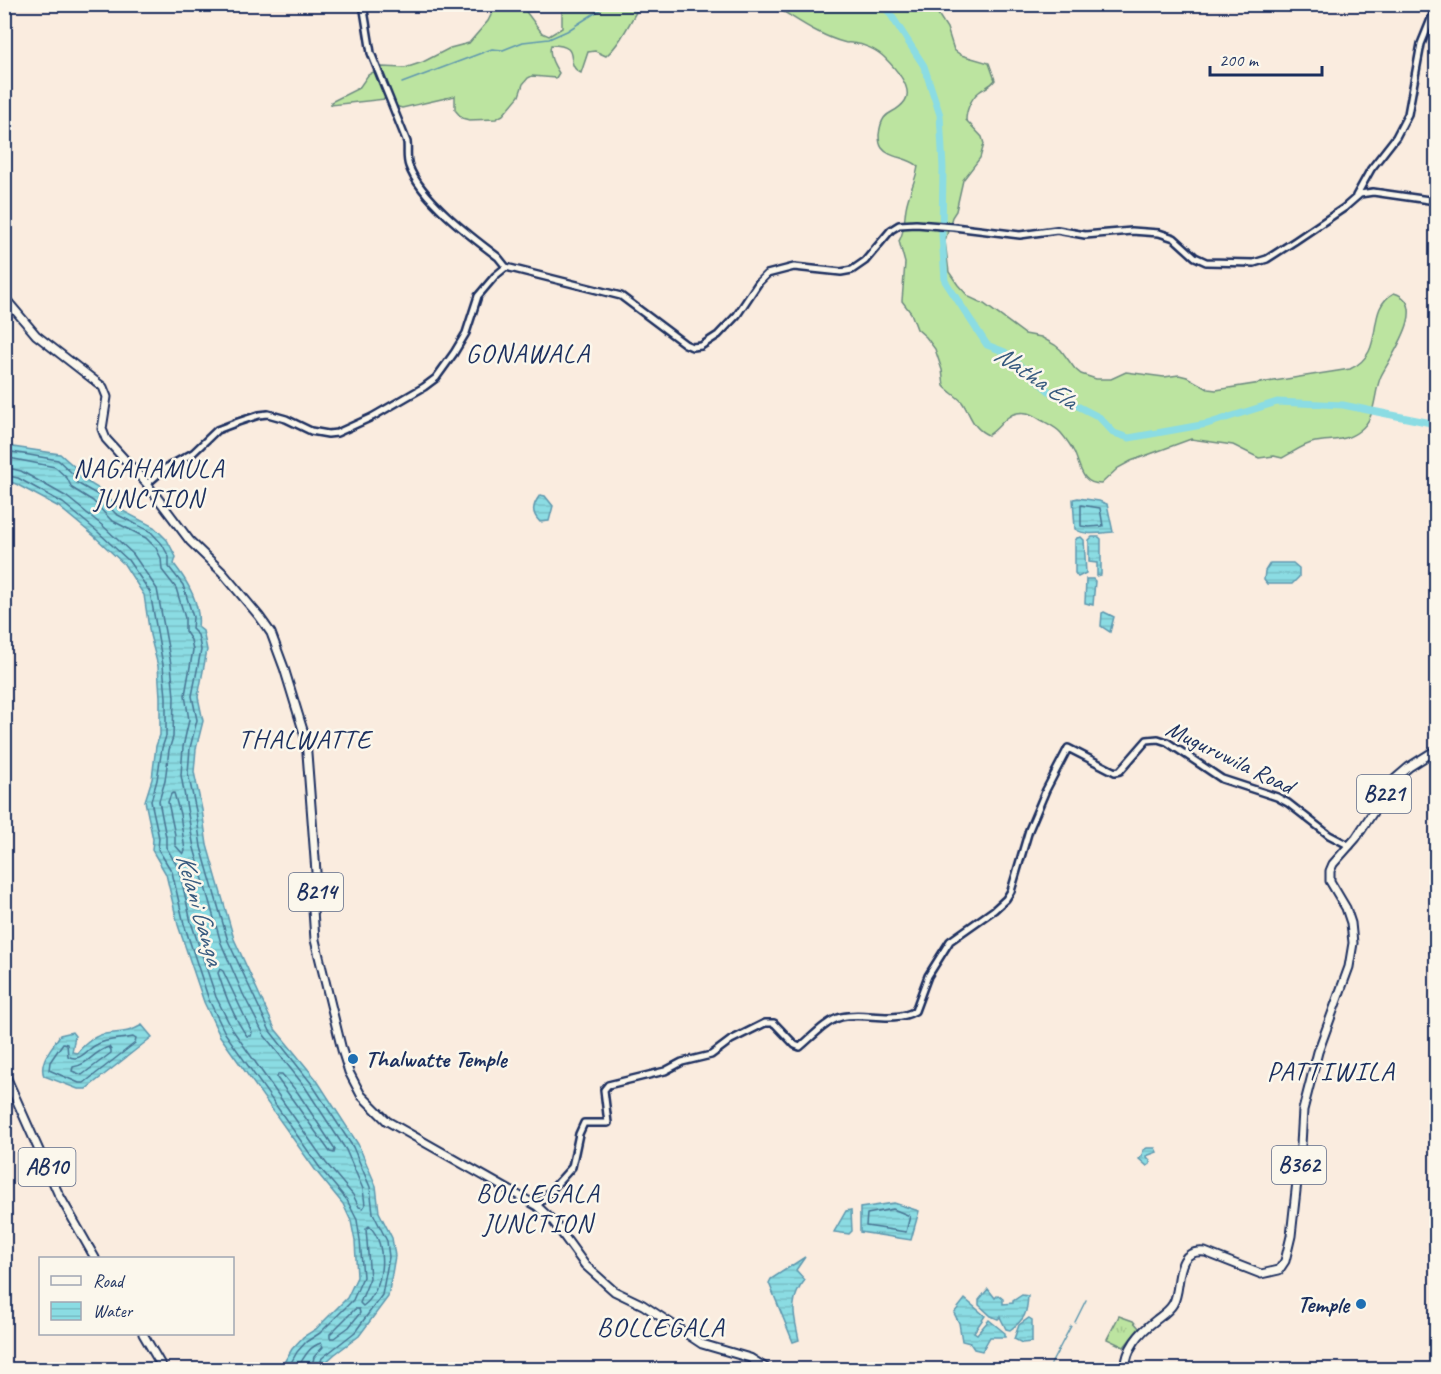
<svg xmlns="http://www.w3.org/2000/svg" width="1441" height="1374" viewBox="0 0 1441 1374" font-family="Caveat,sans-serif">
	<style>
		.grass { fill: #bce4a0; stroke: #6c8a7f; stroke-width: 1.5 }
		.park { fill: url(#park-tufts); stroke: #6c8a7f; stroke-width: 1.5 }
		.water { fill: url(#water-rules); stroke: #5e97ae; stroke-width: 1.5 }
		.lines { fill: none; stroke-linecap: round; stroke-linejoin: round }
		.shore { stroke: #487493; stroke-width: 1.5 }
		.stream { stroke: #5e97ae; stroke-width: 1.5 }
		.river { stroke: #8bdce3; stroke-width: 7 }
		.minor-casing { stroke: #1b2f5e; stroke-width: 10 }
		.major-casing { stroke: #1b2f5e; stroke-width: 11 }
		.minor { stroke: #fbf7ec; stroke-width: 5 }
		.major { stroke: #fbf7ec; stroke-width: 7 }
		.poi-dot { fill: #1f6fb2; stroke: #fbf7ec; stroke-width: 2 }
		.labels { text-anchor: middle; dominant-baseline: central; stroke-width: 5; stroke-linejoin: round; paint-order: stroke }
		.shield { fill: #fbf7ec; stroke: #5e6b89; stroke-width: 1.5 }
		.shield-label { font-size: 22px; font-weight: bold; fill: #1b2f5e }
		.street-label { font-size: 24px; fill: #1b2f5e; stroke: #fbf7ec }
		.poi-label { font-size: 24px; font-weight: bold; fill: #1b2f5e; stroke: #fbf7ec; text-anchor: start }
		.water-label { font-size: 26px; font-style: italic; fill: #375a7f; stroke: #fbf7ec }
		.neighbourhood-label { font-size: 26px; letter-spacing: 1.5px; fill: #1b2f5e; stroke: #fbf7ec }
		.quarter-label { font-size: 27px; letter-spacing: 1.5px; fill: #1b2f5e; stroke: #fbf7ec }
	</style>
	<defs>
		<pattern id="park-tufts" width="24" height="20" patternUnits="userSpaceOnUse" patternTransform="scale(1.5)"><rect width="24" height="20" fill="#bce4a0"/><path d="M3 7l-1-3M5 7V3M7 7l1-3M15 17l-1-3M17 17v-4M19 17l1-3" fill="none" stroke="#a1c48c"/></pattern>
		<pattern id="water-rules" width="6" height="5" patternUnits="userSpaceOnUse" patternTransform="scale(1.5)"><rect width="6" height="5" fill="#8bdce3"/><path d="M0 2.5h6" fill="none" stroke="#77bdc5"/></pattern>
	</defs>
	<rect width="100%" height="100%" fill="#faecdf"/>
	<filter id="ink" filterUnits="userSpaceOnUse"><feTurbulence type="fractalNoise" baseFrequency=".0167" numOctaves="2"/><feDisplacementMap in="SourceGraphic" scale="12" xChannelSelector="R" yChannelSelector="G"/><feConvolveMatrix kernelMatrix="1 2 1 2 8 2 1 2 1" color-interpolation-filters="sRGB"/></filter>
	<g filter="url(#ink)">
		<path class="grass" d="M496,5H521L542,33L549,36L562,28V5H640C630,22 621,43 606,56L595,51L588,52L581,73C562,64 584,45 551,45C548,55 554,65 559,73L556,78L532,76L528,78L523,84L519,96L503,115L496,119L469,120L462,118L455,110V96L402,108L395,106L385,99L331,105V102L359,88L368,75L382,67L405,68L423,62L450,48L469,43L488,21Z
			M776,5H937L938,14L947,28L954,50L961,55L989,63L995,80C990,87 985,87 979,92C971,98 966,111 966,120L982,137L984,144L980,158L963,180L956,211L952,217L945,241L949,272L958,285L969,297L984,304L1025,334L1041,337L1055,345L1061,350L1075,369L1081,374L1096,379H1111L1126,372L1164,377L1179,375L1187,377L1208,389L1216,390L1350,369C1388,352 1363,310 1394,293C1431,304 1390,357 1381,376C1373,394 1377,418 1359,431C1345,442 1332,439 1315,442C1304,444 1292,453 1282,458L1274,456L1259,458L1233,445L1191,439L1131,461L1118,468L1101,484C1081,484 1081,467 1074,452C1071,446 1066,439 1061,433C1056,427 1046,423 1038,418C1031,414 1025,411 1017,413C1005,415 998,430 988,435C972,428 971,415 962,402C957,396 949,392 944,386L942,370L935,349L926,337L917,329L911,313L902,301L905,263L899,241C905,231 904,220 906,208C908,194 916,181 918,166C908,157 889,158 882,148C879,144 879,140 879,135C882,107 894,117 905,101C914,88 894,67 885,58C877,50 864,44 852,43C845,42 850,44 843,42C835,40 826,36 818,32C804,25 791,16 778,8Z"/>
		<path class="park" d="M1119,1316L1133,1321L1139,1328L1124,1347L1107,1339Z"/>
		<path class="water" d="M4,441L13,447L60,454L78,470L81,478L101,490L119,509L154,527L167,540L176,557L174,564C188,582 201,605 198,627L203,631L207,650L198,697L203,721L196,749L194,772L202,810L207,845L234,939L275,1029L316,1079L358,1144L376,1186L379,1212L392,1238L395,1256L388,1297L359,1336L335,1354L326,1362L324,1369H280L292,1349L303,1337L316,1329L347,1298L357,1277L355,1241L351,1221L343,1204L316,1171L220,1036L204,1002L178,925L166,874L152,850L153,839L145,801L152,779L156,746L160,735V697L158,666L150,635L144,595L124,564L94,536L59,507L16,484L5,480Z
			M540,495L545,496L553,506L549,521L540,522C531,513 532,506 540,495Z
			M1078,498L1099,501L1107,504L1113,532C1100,533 1085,536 1075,529L1073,499Z
			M1081,537L1084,540L1086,573L1078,577L1075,573V541L1077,538Z
			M1092,537H1099L1101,539V575L1097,576V563L1089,562V540Z
			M1270,563H1293L1299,568V577L1292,584H1267L1264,580L1265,571Z
			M1086,579H1093L1095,581L1093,605L1085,603Z
			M1104,612L1114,617L1110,632L1101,626L1102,613Z
			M142,1025L152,1037L86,1089H78L44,1076C38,1061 53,1047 60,1035L72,1032L75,1036L72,1052L77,1053C84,1045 94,1035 105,1034C120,1032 129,1033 142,1025Z
			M1147,1148H1155L1157,1152L1146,1156L1150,1160V1164L1147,1166L1139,1159L1142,1156L1143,1150Z
			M894,1203L919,1211L911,1240L860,1232V1208Z
			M851,1210L852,1231L849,1234L834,1232L846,1211Z
			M805,1257L796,1270L805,1280C788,1301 794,1315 799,1340L793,1342L769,1283L771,1279Z
			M988,1289L995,1298L998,1295L1003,1299V1304L1013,1303V1301L1022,1295L1028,1296C1027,1314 1025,1319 1010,1330L1006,1329L1000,1317L998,1319L991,1316L979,1305V1300Z
			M965,1299L985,1316L974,1332L977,1334L989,1320L1005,1333V1337H990L982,1351L974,1349L970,1343L962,1341L959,1323L954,1313Z
			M1029,1318L1032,1320V1342L1022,1343L1014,1339L1019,1325Z"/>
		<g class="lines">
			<path class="shore" d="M4,448L12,452L58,460L73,474L77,483L98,495L116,514L151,532L162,544L169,557V567L183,585L193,617L192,629L198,635L201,650L192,696L197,720L190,748L188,773L196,811L201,847L228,941L270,1031L311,1083L353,1147L370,1187L373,1213L387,1241L389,1257L382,1295L355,1332L322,1358L318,1370
				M4,457L55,467L67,478L72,488L93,501L111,520L146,538L156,548L161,558L162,570L176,588L185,618V631L191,640L193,650L185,695L189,720L183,747L181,775L194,848L221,943L243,994L264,1035L305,1087L346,1150L363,1189L365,1205L363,1208L359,1207L353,1195L326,1163L232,1029L216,997L191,922L179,869L166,847V837L159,801L165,781L169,750L173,737L174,697L171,664L157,589L133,554L103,526L67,497L21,471L4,467
				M4,475L18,478L63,503L98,532L128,560L150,592L163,665L166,697V736L162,748L157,780L151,801L159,838L158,849L172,872L184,924L209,1000L225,1033L320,1168L347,1200L357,1220L360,1240L363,1277L353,1300L320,1333L306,1342L297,1352L287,1370
				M1081,505L1100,508L1103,526L1089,527L1081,526Z
				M174,793L180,814L185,851L183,854L175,845V835L168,802L171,794Z
				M220,969L223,971L252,1032L251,1036H247C233,1017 225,995 218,973Z
				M133,1037L136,1039L135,1043L84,1083H79L49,1070L50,1062L63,1043L67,1044L68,1056C80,1063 86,1050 96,1045C107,1038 120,1040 133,1037Z
				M109,1047L111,1050V1053L82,1075L72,1071L73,1067C88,1065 94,1051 109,1047Z
				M278,1074H282L298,1093L335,1149L334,1153L330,1152L277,1078Z
				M893,1209L910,1216L906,1232L866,1226L867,1214Z
				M369,1226C389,1244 384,1291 363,1306L360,1303L370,1278L366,1229Z
				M355,1309H359L360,1313L349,1327L334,1338H330V1334Z
				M296,1370C304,1358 308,1347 321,1343L323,1347L314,1357L311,1370"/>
			<path class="stream" d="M402,83L492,49L503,50L523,42L549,39L567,31L609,4
				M1075,1322L1086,1300
				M1051,1364L1071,1326"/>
			<path class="river" d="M881,4L889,12L924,66L940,115L943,168L942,235L945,281L987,345L1005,352L1050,392L1099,417L1114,433L1129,438L1207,424L1277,402L1343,405L1436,424"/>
			<defs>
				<path id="minor" d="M363,4L371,53L407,142C408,150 406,158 409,166C420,198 470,236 498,257L506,267
					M1356,196L1371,169L1396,137L1408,114L1421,44L1436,7
					M506,267L621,296L685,344L692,347L701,346L718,335L737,315L759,282L767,274L794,267L841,272L852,270L865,261L891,230L899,225L916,224L954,227L1020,235L1057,230L1085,235L1132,231L1159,233L1174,238L1195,257L1206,262L1254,263L1267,259L1295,241L1344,208L1360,194L1373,192L1436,201
					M147,484L164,469L193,453L217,430L238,422L259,415L268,414L286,419L311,431L328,434L337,433L372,417L424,387L436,378L454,353L466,333L478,296L495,276L506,267
					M537,1206L572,1167L579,1134L584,1123H608L604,1090L608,1085L665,1071L682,1062L711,1055L731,1040L765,1023H774L795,1045L800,1047C812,1037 826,1021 841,1017C865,1011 892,1024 915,1011L928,976L950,941L994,910L1006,899L1011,891L1029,830L1046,790L1068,748L1115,772L1120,771L1147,740L1158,739L1167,742L1222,779L1277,797L1288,803L1329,835L1350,846"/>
				<path id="major" d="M4,297L36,335L103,387L107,397L102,429L106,439L147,484L190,541L222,572L259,616L271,633L284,668L306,740L316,872L317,889L313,910L315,940L342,1050L349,1072L361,1095L387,1121L537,1206L553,1221L585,1265L614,1291L643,1305L702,1344L750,1358L769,1370
					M4,1072L58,1193L95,1258
					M143,1334L164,1370
					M1125,1370C1126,1348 1139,1333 1156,1320C1161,1316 1169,1311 1173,1304C1183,1288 1172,1248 1205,1252L1261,1274L1279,1270L1285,1261L1291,1236L1301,1145L1303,1110L1318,1052L1349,967L1353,943L1351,923L1346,908L1330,881V871L1333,864L1356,838L1395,779L1409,767L1436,750"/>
			</defs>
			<use href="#minor" class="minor-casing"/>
			<use href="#major" class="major-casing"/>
			<use href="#minor" class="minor"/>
			<use href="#major" class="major"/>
		</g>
	</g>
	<g class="poi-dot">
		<circle cx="353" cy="1059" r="6"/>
		<circle cx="1361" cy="1304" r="6"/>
	</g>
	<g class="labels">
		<g class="shield">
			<rect x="1357" y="775" width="54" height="38" rx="4.5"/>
			<rect x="289" y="873" width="54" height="38" rx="4.5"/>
			<rect x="1272" y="1146" width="54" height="38" rx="4.5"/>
			<rect x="18.5" y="1148" width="57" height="38" rx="4.5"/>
		</g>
		<g class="shield-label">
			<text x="1384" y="794">B221</text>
			<text x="316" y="892">B214</text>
			<text x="1299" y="1165">B362</text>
			<text x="47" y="1167">AB10</text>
		</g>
		<g class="street-label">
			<text transform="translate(1230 757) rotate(26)">Muguruwila Road</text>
		</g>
		<g class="poi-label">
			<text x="365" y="1059">Thalwatte Temple</text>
			<text x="1349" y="1304" text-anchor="end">Temple</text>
		</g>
		<g class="water-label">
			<text transform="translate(1036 377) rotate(34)">Natha Ela</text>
			<text transform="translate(200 909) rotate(74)">Kelani Ganga</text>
		</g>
		<g class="neighbourhood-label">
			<text x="149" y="468">NAGAHAMULA<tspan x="149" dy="30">JUNCTION</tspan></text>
			<text x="538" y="1193">BOLLEGALA<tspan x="538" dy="30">JUNCTION</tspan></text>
		</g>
		<g class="quarter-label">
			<text x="528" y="353">GONAWALA</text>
			<text x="305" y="739">THALWATTE</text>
			<text x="1331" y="1071">PATTIWILA</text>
			<text x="661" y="1327">BOLLEGALA</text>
		</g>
	</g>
	<rect width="1441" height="1374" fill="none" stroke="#fbf7ec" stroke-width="24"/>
	<rect x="12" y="12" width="1417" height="1350" fill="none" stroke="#1b2f5e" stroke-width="2" filter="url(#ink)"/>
	<rect x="39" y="1257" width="195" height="78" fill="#fbf7ec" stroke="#a1a7b3" stroke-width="1.5"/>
	<rect x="51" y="1276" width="30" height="9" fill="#fbf7ec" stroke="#a1a7b3" stroke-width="1.5"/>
	<text x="93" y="1287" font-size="18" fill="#1b2f5e">Road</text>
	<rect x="51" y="1302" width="30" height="18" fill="url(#water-rules)" stroke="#a1a7b3" stroke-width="1.5"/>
	<text x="93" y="1317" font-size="18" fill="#1b2f5e">Water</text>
	<path d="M1210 66v9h112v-9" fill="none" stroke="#1b2f5e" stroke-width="3"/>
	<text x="1219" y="66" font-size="18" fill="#1b2f5e" stroke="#fbf7ec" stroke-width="4.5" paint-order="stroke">200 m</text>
</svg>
